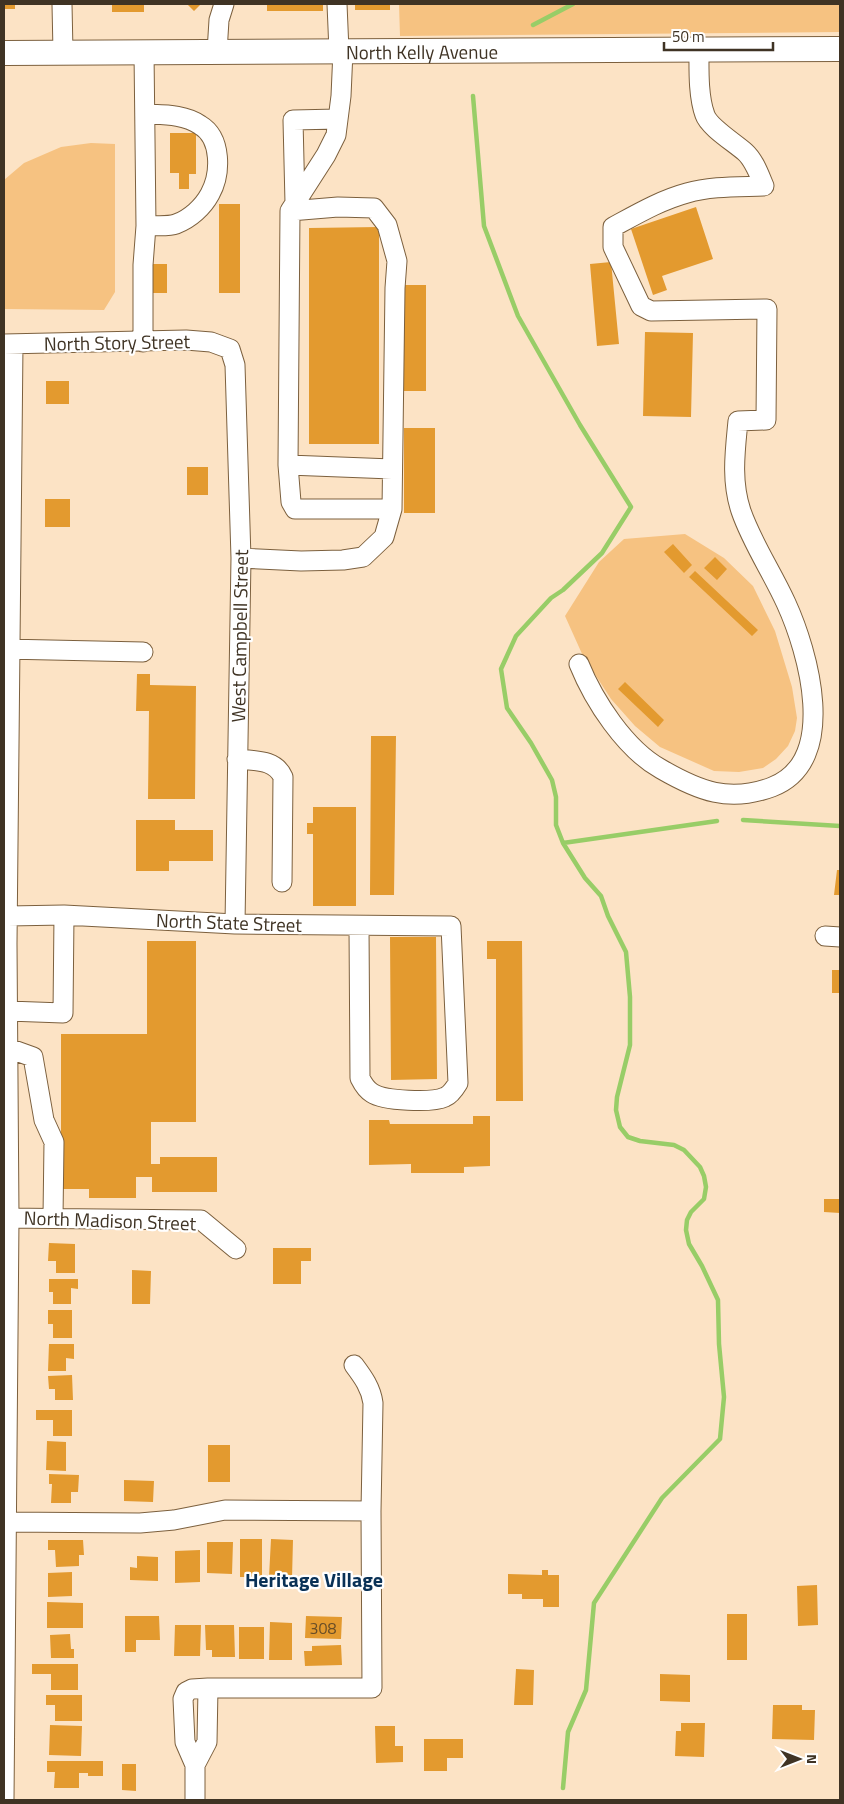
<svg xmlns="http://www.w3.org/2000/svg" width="844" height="1804" viewBox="0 0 844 1804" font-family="'Titillium Web',sans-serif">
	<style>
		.green { fill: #f6c281 }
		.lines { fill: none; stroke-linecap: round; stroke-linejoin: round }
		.stream { stroke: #98cd67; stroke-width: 4.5 }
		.building { fill: #e39a2f }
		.minor-casing { stroke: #7c603e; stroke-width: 21 }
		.major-casing { stroke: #7c603e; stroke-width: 26 }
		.minor { stroke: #fff; stroke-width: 19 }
		.major { stroke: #fff; stroke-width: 24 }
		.labels { text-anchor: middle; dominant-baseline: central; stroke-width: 4.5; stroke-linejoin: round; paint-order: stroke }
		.number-label { font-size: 16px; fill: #684d27 }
		.street-label { font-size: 19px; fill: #3f3324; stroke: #fff }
		.neighbourhood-label { font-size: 20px; font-weight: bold; fill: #093156; stroke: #fff }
	</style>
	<rect width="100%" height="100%" fill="#fce3c5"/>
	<path class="green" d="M399,4H840V32L400,36Z
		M91,143L115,144V292L104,310L4,309V180L24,163L61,147Z
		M685,534L724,558L753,586L775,631L792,687L797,718L795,731L788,746L776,759L763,768L739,772L714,771L660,747L635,726L611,699L583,656L565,616L599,562L624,539Z"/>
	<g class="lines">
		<path class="stream" d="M533,25L573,4
			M473,96L484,226L518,316L580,425L631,507L602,553L563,590L551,598L516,636L501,669L507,708L531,743L552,780L556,797V825L563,843L585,878L601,896L608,916L626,952L630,997V1045L617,1097L616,1110L620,1127L628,1137L640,1141L674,1145L684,1150L700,1167L704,1176L706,1187L704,1199L691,1212L687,1220L686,1230L689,1244L702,1266L718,1300L719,1344L724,1397L720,1439L662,1498L594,1603L586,1690L568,1732L563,1788
			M743,820L840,826
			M563,843L717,821"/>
	</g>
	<path class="building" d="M4,4H15V9H4Z
		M112,4H144V12H112Z
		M187,4H201L194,11Z
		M267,4H323V11H267Z
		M355,4H390V10H355Z
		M170,133H196V174H189V189H179V173H170Z
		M219,204H240V293H219Z
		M696,207L713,259L662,276L667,290L653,295L631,229Z
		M379,227V444H309V228Z
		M611,262L619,344L597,346L590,264Z
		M149,264H167V293H149Z
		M403,285H426V391H403Z
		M645,332L693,333L691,417L643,416Z
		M46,381H69V404H46Z
		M404,428H435V513H404Z
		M187,467H208V495H187Z
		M45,499H70V527H45Z
		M673,544L692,565L684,573L664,552Z
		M715,557L727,569L717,580L704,568Z
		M695,571L758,630L752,636L689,577Z
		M137,674H150V685L196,686L195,799H148L149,711H136Z
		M625,682L664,720L658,727L618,689Z
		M371,736H396L394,895H370Z
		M313,807H356V906H313V834H307V823H313Z
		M136,820H175V830H213V861H169V871H136Z
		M837,870H840V895H834Z
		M390,937H436L437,1079L391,1080Z
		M147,941H196V1122H151V1164H160V1157H217V1192H152V1177H136V1198H89V1189H61V1034H147Z
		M487,941H522L523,1101H496V959H487Z
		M832,970H840V993H832Z
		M473,1116H490V1166L464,1167V1173H411V1164L369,1165V1120H389L390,1124H473Z
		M824,1199H840V1213L824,1212Z
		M49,1243L75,1244V1273H56V1261H48Z
		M273,1248H311V1261H301V1284H273Z
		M132,1270L151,1271L150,1304H132Z
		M49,1279H78V1289L71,1288V1304H53V1292H49Z
		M48,1310H72V1338H53V1324H48Z
		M49,1344H74V1359L66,1358V1371H48Z
		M72,1375L73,1400H55V1389H49L48,1376Z
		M36,1410H72V1436H53V1420H36Z
		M47,1441L66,1442V1471L46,1470Z
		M208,1445H230V1482H208Z
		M49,1474L79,1475L78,1492H71V1503H51L52,1484H49Z
		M124,1480L154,1481L153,1502L124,1501Z
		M240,1539H262V1577H240Z
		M271,1539L293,1540L292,1578L269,1577Z
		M48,1540H83L84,1555H79V1566L56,1567L55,1550H48Z
		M207,1542H233L232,1574L207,1573Z
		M200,1550V1582L175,1583V1551Z
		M137,1556L158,1557V1581L130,1580V1567L137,1568Z
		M542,1570H548V1575H559V1607H543V1599H522V1594H508V1574L542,1575Z
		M72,1572V1596L48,1597V1573Z
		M817,1585L818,1625L798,1626L797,1586Z
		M47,1602L83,1603V1628H47Z
		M727,1614H747V1660H727Z
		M125,1616H159L160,1640H136V1652H125Z
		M306,1616L342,1617L341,1639L305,1638Z
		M270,1622L292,1623V1660H269Z
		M175,1625H201L200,1656H174Z
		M205,1625H234L235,1657H212V1650H206Z
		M239,1627H264V1659H239Z
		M70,1634L71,1649H74V1658H51L50,1635Z
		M341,1645L342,1665L305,1666L304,1651H312V1646Z
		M32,1664H78V1690H51V1674H32Z
		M516,1669L534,1670L533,1705H514Z
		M660,1674L690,1675V1702L660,1701Z
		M46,1695H82V1721H55V1705H46Z
		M773,1705H802V1710H815L814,1740L772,1739Z
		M681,1723H705L704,1757L675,1756L676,1731H681Z
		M50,1725L82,1726L81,1756L49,1755Z
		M375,1726H395V1746H403V1762L376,1763Z
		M424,1739H463V1758H447V1771H424Z
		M47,1761H103V1776H88V1773H79V1788H54L55,1772H47Z
		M122,1764H136V1791L122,1790Z"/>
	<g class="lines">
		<defs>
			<path id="minor" d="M62,4L63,52
				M337,4L339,51
				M343,51L341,96L336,135L326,155L290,211L288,465L291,502L295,509H392
				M217,52L219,20L224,4
				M145,114C163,115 184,114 200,125C222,138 221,174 210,194C203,207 190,219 176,224C168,227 155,225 146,226
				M295,203L293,120L338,119
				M143,342V265L146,226L144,52
				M4,344L186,340L211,342L230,349L235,365L241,558L235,924
				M288,465L392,469
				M241,558L301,561L343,560L363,557L384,537L392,509L395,288L397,261L387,225L374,208L338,207L290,211
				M4,649L143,652
				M579,664C594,701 625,749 661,769C699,791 729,803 772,787C840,761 808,651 786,603C772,572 752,543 741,511C731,481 735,452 738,421L766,420L767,309L651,311L641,306L613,247V227C637,214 661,200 687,193C711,186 739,187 764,186C759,174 754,160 745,152C735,143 709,127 705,115C698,96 699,69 699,49
				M237,759C255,761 275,759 283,777L282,882
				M8,916L64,915L235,924L451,926L458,1083C455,1088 450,1095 445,1097C432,1103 384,1101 372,1093C367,1090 363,1084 360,1078L359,926
				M825,936L840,937
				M8,1011L63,1013L64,915
				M8,1048L33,1057L44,1120L54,1142L53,1217
				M4,1218L201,1220L236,1249
				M4,1522L140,1523L174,1520L225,1510L371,1511L373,1403C371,1388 363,1377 354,1365
				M195,1765L207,1742L208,1688
				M4,1800L9,1218L7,944L13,344
				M195,1800V1765L185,1742L183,1699L186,1692L192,1689L208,1688H372L371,1511"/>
			<g id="major">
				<path id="s1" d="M4,53L840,49"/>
			</g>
		</defs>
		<use href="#minor" class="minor-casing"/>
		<use href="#major" class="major-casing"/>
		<use href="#minor" class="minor"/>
		<use href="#major" class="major"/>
	</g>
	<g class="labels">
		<g class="number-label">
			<text x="323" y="1628">308</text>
		</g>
		<g class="street-label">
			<text stroke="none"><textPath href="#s1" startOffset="418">North Kelly Avenue</textPath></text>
			<text transform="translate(117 342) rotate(-1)">North Story Street</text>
			<text transform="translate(239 636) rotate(-89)">West Campbell Street</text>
			<text transform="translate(229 922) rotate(2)">North State Street</text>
			<text transform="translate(110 1220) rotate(2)">North Madison Street</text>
		</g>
		<g class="neighbourhood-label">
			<text x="314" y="1579">Heritage Village</text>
		</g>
	</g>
	<rect width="844" height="1804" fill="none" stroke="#3f3324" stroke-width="10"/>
	<g transform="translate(799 1759) rotate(90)" stroke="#ffffff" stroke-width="4" paint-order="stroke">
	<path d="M0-4L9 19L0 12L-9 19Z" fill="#3f3324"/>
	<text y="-8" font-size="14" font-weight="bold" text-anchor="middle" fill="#3f3324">N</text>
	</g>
	<path d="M664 42v8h109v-8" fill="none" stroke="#3f3324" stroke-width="2.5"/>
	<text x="672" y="42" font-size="15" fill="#3f3324" stroke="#ffffff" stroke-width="4" paint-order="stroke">50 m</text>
</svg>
